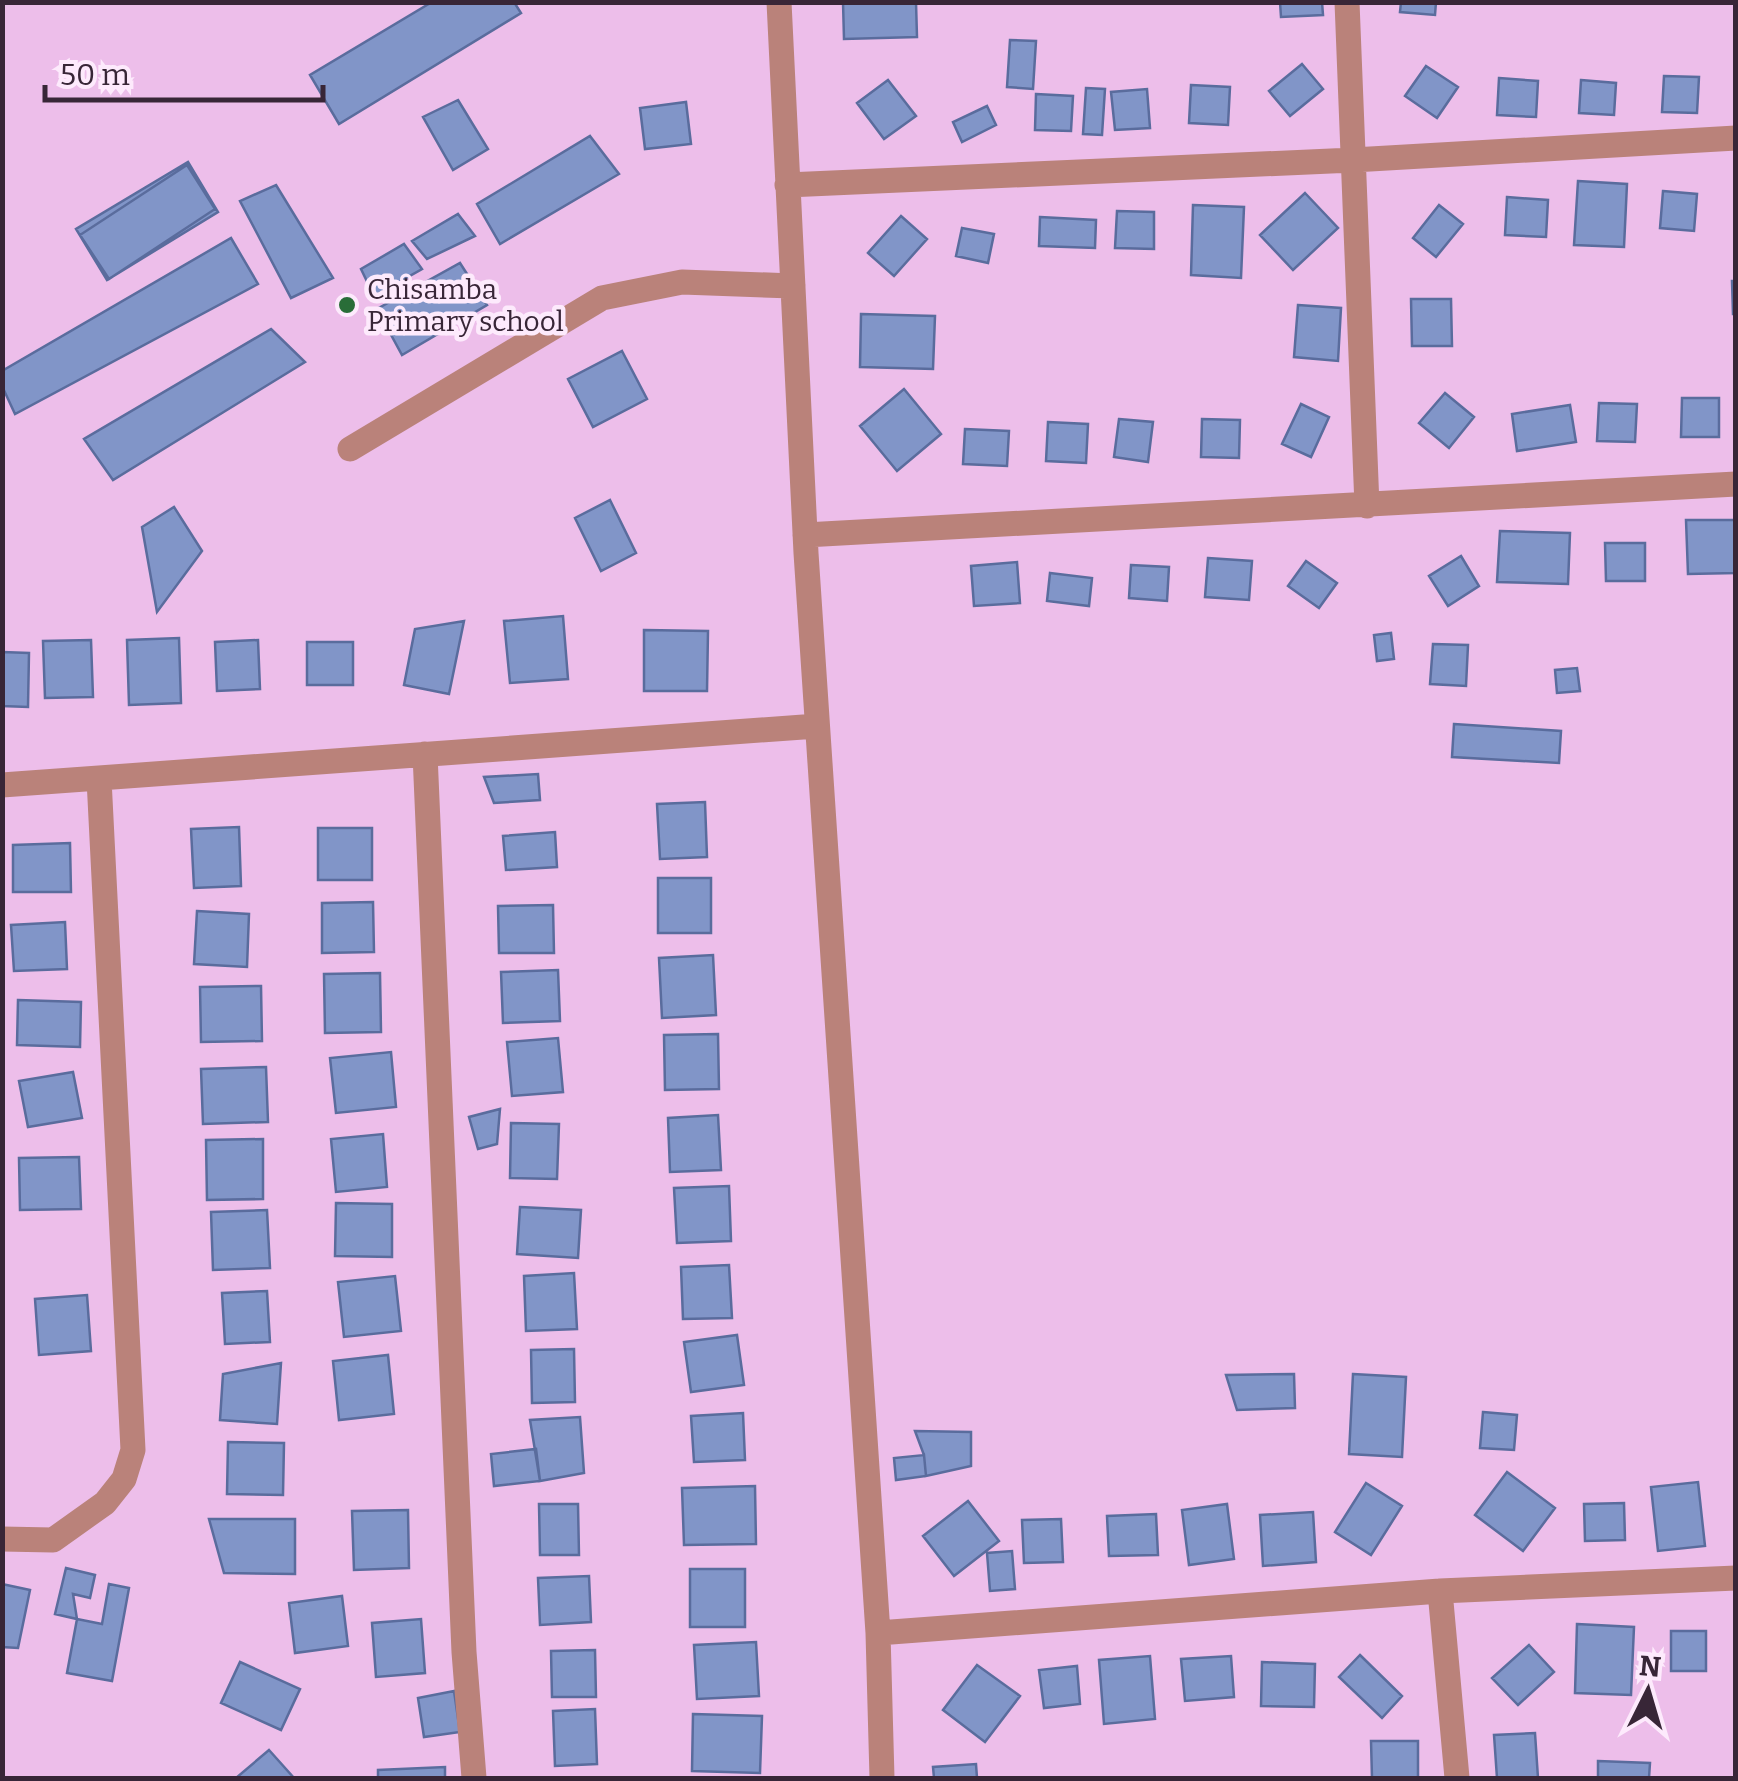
<svg xmlns="http://www.w3.org/2000/svg" width="1738" height="1781" viewBox="0 0 1738 1781" font-family="Bitter,serif">
	<style>
		.building { fill: #8195c8; stroke: #5a6c9d; stroke-width: 2.5 }
		.lines { fill: none; stroke-linecap: round; stroke-linejoin: round }
		.minor { stroke: #ba827a; stroke-width: 25 }
		.poi-dot { fill: #296d38; stroke: #fdeafc; stroke-width: 4 }
		.labels { text-anchor: middle; dominant-baseline: central; stroke-width: 9; stroke-linejoin: round; paint-order: stroke }
		.poi-label { font-size: 28px; fill: #382637; stroke: #fdeafc; text-anchor: start }
	</style>
	<rect width="100%" height="100%" fill="#edbeea"/>
	<path class="building" d="M432,2H514L521,13L339,124L310,75Z
		M843,2H916L917,37L844,39Z
		M1280,2H1322L1323,15L1281,17Z
		M1401,2H1436L1435,15L1400,12Z
		M1010,40L1036,41L1033,89L1007,87Z
		M1302,64L1323,89L1290,116L1269,91Z
		M1426,66L1458,87L1437,118L1405,96Z
		M1664,76L1699,77L1697,113L1662,112Z
		M1499,78L1538,81L1536,117L1497,115Z
		M888,80L916,116L884,139L857,103Z
		M1581,80L1616,83L1614,115L1579,113Z
		M1191,85L1230,87L1228,125L1189,123Z
		M1086,88L1105,89L1102,135L1083,134Z
		M1147,89L1150,128L1115,130L1111,92Z
		M1036,94L1073,96L1071,131L1035,130Z
		M458,100L488,149L453,170L423,117Z
		M686,102L691,144L645,149L640,108Z
		M987,106L996,125L962,142L953,122Z
		M590,136L619,174L500,244L477,204Z
		M188,162L218,212L107,280L76,229Z
		M187,165L215,209L109,279L80,235Z
		M1578,181L1627,184L1624,247L1574,245Z
		M276,185L333,278L291,298L240,201Z
		M1663,191L1697,194L1694,231L1660,228Z
		M1305,193L1338,228L1293,270L1260,235Z
		M1507,197L1548,200L1546,237L1505,235Z
		M1193,205L1244,207L1241,278L1191,275Z
		M1439,205L1463,224L1436,257L1413,238Z
		M1117,211L1154,212V249L1115,248Z
		M458,214L475,236L427,259L412,241Z
		M901,216L927,239L894,276L868,253Z
		M1040,217L1096,220L1095,248L1039,246Z
		M962,228L994,234L988,263L956,256Z
		M231,238L258,284L15,414L2,386V371Z
		M404,244L422,269L374,296L361,269Z
		M460,263L487,305L402,355L377,309Z
		M1732,281H1736V314H1733Z
		M1411,299H1451L1452,346H1412Z
		M1298,305L1341,308L1338,361L1294,357Z
		M861,314L935,316L933,369L860,367Z
		M271,329L305,362L113,480L84,439Z
		M622,351L647,399L593,427L568,379Z
		M904,389L941,434L897,471L860,426Z
		M1445,393L1474,417L1449,448L1419,423Z
		M1682,398H1719V437H1681Z
		M1599,403L1637,404L1635,442L1597,441Z
		M1301,404L1329,417L1311,457L1282,444Z
		M1570,405L1576,442L1517,451L1512,414Z
		M1119,419L1153,422L1148,462L1114,457Z
		M1202,419L1240,420L1239,458L1201,457Z
		M1048,422L1088,424L1086,463L1046,461Z
		M965,429L1009,431L1007,466L963,464Z
		M610,500L636,553L601,571L575,518Z
		M174,507L202,551L157,612L142,527Z
		M1686,520H1736V573L1688,574Z
		M1500,531L1570,533L1568,584L1497,582Z
		M1605,543H1645V581H1606Z
		M1461,556L1479,586L1448,606L1429,576Z
		M1208,558L1252,561L1249,600L1205,597Z
		M1306,561L1337,583L1319,608L1288,586Z
		M1017,562L1020,603L974,606L971,566Z
		M1131,565L1169,567L1167,601L1129,598Z
		M1050,573L1092,578L1089,606L1047,601Z
		M563,616L568,679L510,683L504,621Z
		M464,621L449,694L404,685L415,629Z
		M644,630L708,631L707,691H644Z
		M1391,633L1394,659L1377,661L1374,635Z
		M179,638L181,703L129,705L127,640Z
		M91,640L93,697L45,698L43,641Z
		M258,640L260,689L217,691L215,642Z
		M307,642H353V685H307Z
		M1433,644L1468,645L1466,686L1430,684Z
		M2,652L29,653L28,707L2,706Z
		M1577,668L1580,691L1557,693L1555,670Z
		M1454,724L1561,731L1559,763L1452,757Z
		M538,774L540,800L494,803L484,777Z
		M705,802L707,857L660,859L657,804Z
		M239,827L241,886L194,888L191,829Z
		M318,828H372V880H318Z
		M555,832L557,867L506,870L503,836Z
		M70,843L71,892H13V845Z
		M658,878H711V933H658Z
		M373,902L374,952L322,953V903Z
		M553,905L554,953H499L498,906Z
		M197,911L249,914L247,967L194,964Z
		M65,922L67,969L14,971L11,925Z
		M713,955L716,1015L662,1018L659,958Z
		M558,970L560,1021L503,1023L501,972Z
		M380,973L381,1032L325,1033L324,974Z
		M261,986L262,1041L201,1042L200,987Z
		M18,1000L81,1002L80,1047L17,1045Z
		M718,1034L719,1089L665,1090L664,1035Z
		M558,1038L563,1092L512,1096L507,1042Z
		M391,1052L396,1107L336,1113L330,1058Z
		M266,1067L268,1122L203,1124L201,1069Z
		M73,1072L82,1118L28,1127L19,1081Z
		M500,1109L497,1144L478,1149L469,1117Z
		M718,1115L721,1170L670,1172L668,1118Z
		M511,1123L559,1124L557,1179L510,1178Z
		M383,1134L387,1187L336,1192L331,1139Z
		M263,1139V1199L207,1200L206,1140Z
		M79,1157L81,1209L20,1210L19,1158Z
		M729,1186L731,1241L677,1243L674,1188Z
		M336,1203L392,1204V1257L335,1256Z
		M520,1207L581,1210L578,1258L517,1254Z
		M267,1210L270,1268L213,1270L211,1212Z
		M729,1265L732,1318L683,1319L681,1267Z
		M574,1273L577,1329L526,1331L524,1276Z
		M395,1276L401,1331L344,1337L338,1282Z
		M267,1291L270,1342L225,1344L222,1293Z
		M87,1295L91,1351L39,1355L35,1299Z
		M737,1335L744,1385L691,1392L684,1342Z
		M574,1349L575,1402L532,1403L531,1350Z
		M388,1355L394,1414L339,1420L333,1361Z
		M281,1363L277,1424L220,1420L223,1374Z
		M1294,1374L1295,1408L1237,1410L1226,1375Z
		M1353,1374L1406,1377L1402,1457L1349,1454Z
		M1483,1412L1517,1415L1514,1450L1480,1448Z
		M743,1413L745,1460L694,1462L691,1416Z
		M580,1417L584,1473L540,1481L530,1420Z
		M915,1431L971,1432V1466L926,1476L924,1455Z
		M228,1442L284,1443L283,1495L227,1494Z
		M536,1449L540,1481L494,1486L491,1454Z
		M924,1455L926,1476L896,1480L894,1458Z
		M1507,1472L1555,1508L1523,1551L1475,1515Z
		M1698,1482L1705,1546L1658,1551L1651,1487Z
		M1366,1483L1402,1506L1371,1555L1335,1532Z
		M755,1486L756,1544L684,1545L682,1488Z
		M968,1501L999,1541L954,1576L923,1536Z
		M1624,1503L1625,1540L1585,1541L1584,1504Z
		M539,1504H578L579,1555H540Z
		M1227,1504L1234,1559L1189,1565L1182,1510Z
		M408,1510L409,1568L354,1570L352,1511Z
		M1313,1512L1316,1562L1263,1566L1260,1515Z
		M1156,1514L1158,1555L1109,1556L1107,1516Z
		M209,1519H295V1574L224,1573Z
		M1061,1519L1063,1562L1024,1563L1022,1520Z
		M1012,1551L1015,1589L990,1591L987,1553Z
		M66,1568L95,1575L90,1598L73,1594L77,1619L55,1614Z
		M690,1569H745V1627H690Z
		M589,1576L591,1622L540,1625L538,1578Z
		M2,1584L30,1590L18,1648L2,1647Z
		M109,1584L129,1588L112,1681L67,1673L77,1619L102,1624Z
		M342,1596L348,1646L295,1653L289,1603Z
		M421,1619L425,1673L376,1677L372,1623Z
		M1577,1624L1634,1627L1631,1695L1575,1693Z
		M1671,1631H1706V1671H1671Z
		M756,1642L759,1696L697,1699L694,1645Z
		M1529,1645L1554,1672L1518,1705L1492,1678Z
		M595,1650L596,1697H552L551,1651Z
		M1360,1655L1402,1696L1382,1718L1339,1677Z
		M1150,1656L1155,1719L1104,1724L1099,1660Z
		M1231,1656L1234,1697L1185,1701L1181,1659Z
		M240,1662L300,1689L281,1730L221,1703Z
		M1262,1662L1315,1664L1314,1707L1261,1706Z
		M977,1665L1020,1696L985,1742L943,1710Z
		M1077,1666L1080,1704L1044,1708L1039,1670Z
		M454,1691L460,1732L424,1737L418,1698Z
		M595,1709L597,1764L555,1766L553,1711Z
		M693,1714L762,1716L760,1773L692,1771Z
		M1535,1733L1538,1778H1497L1494,1735Z
		M1371,1741H1418V1778H1372Z
		M269,1750L294,1778H236Z
		M1598,1761L1650,1763L1649,1778H1598Z
		M976,1764L977,1778H934L933,1767Z
		M445,1767V1778H378V1770Z"/>
	<g class="lines">
		<path class="minor" d="M779,2L806,553L878,1633L882,1778
			M1347,2L1367,506
			M787,185L1353,160L1736,138
			M350,449L602,298L682,282L793,286
			M805,535L1736,484
			M425,754L464,1652L474,1778
			M2,785L817,726
			M2,1539L53,1540L105,1503L124,1479L133,1450L99,779
			M1440,1591L1457,1778
			M878,1633L1440,1591L1736,1578"/>
	</g>
	<circle class="poi-dot" cx="347" cy="305" r="10"/>
	<g class="labels">
		<g class="poi-label">
			<text x="367" y="289">Chisamba<tspan x="367" dy="32">Primary school</tspan></text>
		</g>
	</g>
	<rect width="1738" height="1781" fill="none" stroke="#382637" stroke-width="10"/>
	<g transform="translate(1648 1691) rotate(5)" stroke="#fdeafc" stroke-width="8" paint-order="stroke">
	<path d="M0-8L18 38L0 25L-18 38Z" fill="#382637"/>
	<text y="-15" font-size="28" font-weight="bold" text-anchor="middle" fill="#382637">N</text>
	</g>
	<path d="M45 85v15h278v-15" fill="none" stroke="#382637" stroke-width="5"/>
	<text x="60" y="85" font-size="30" fill="#382637" stroke="#fdeafc" stroke-width="8" paint-order="stroke">50 m</text>
</svg>
